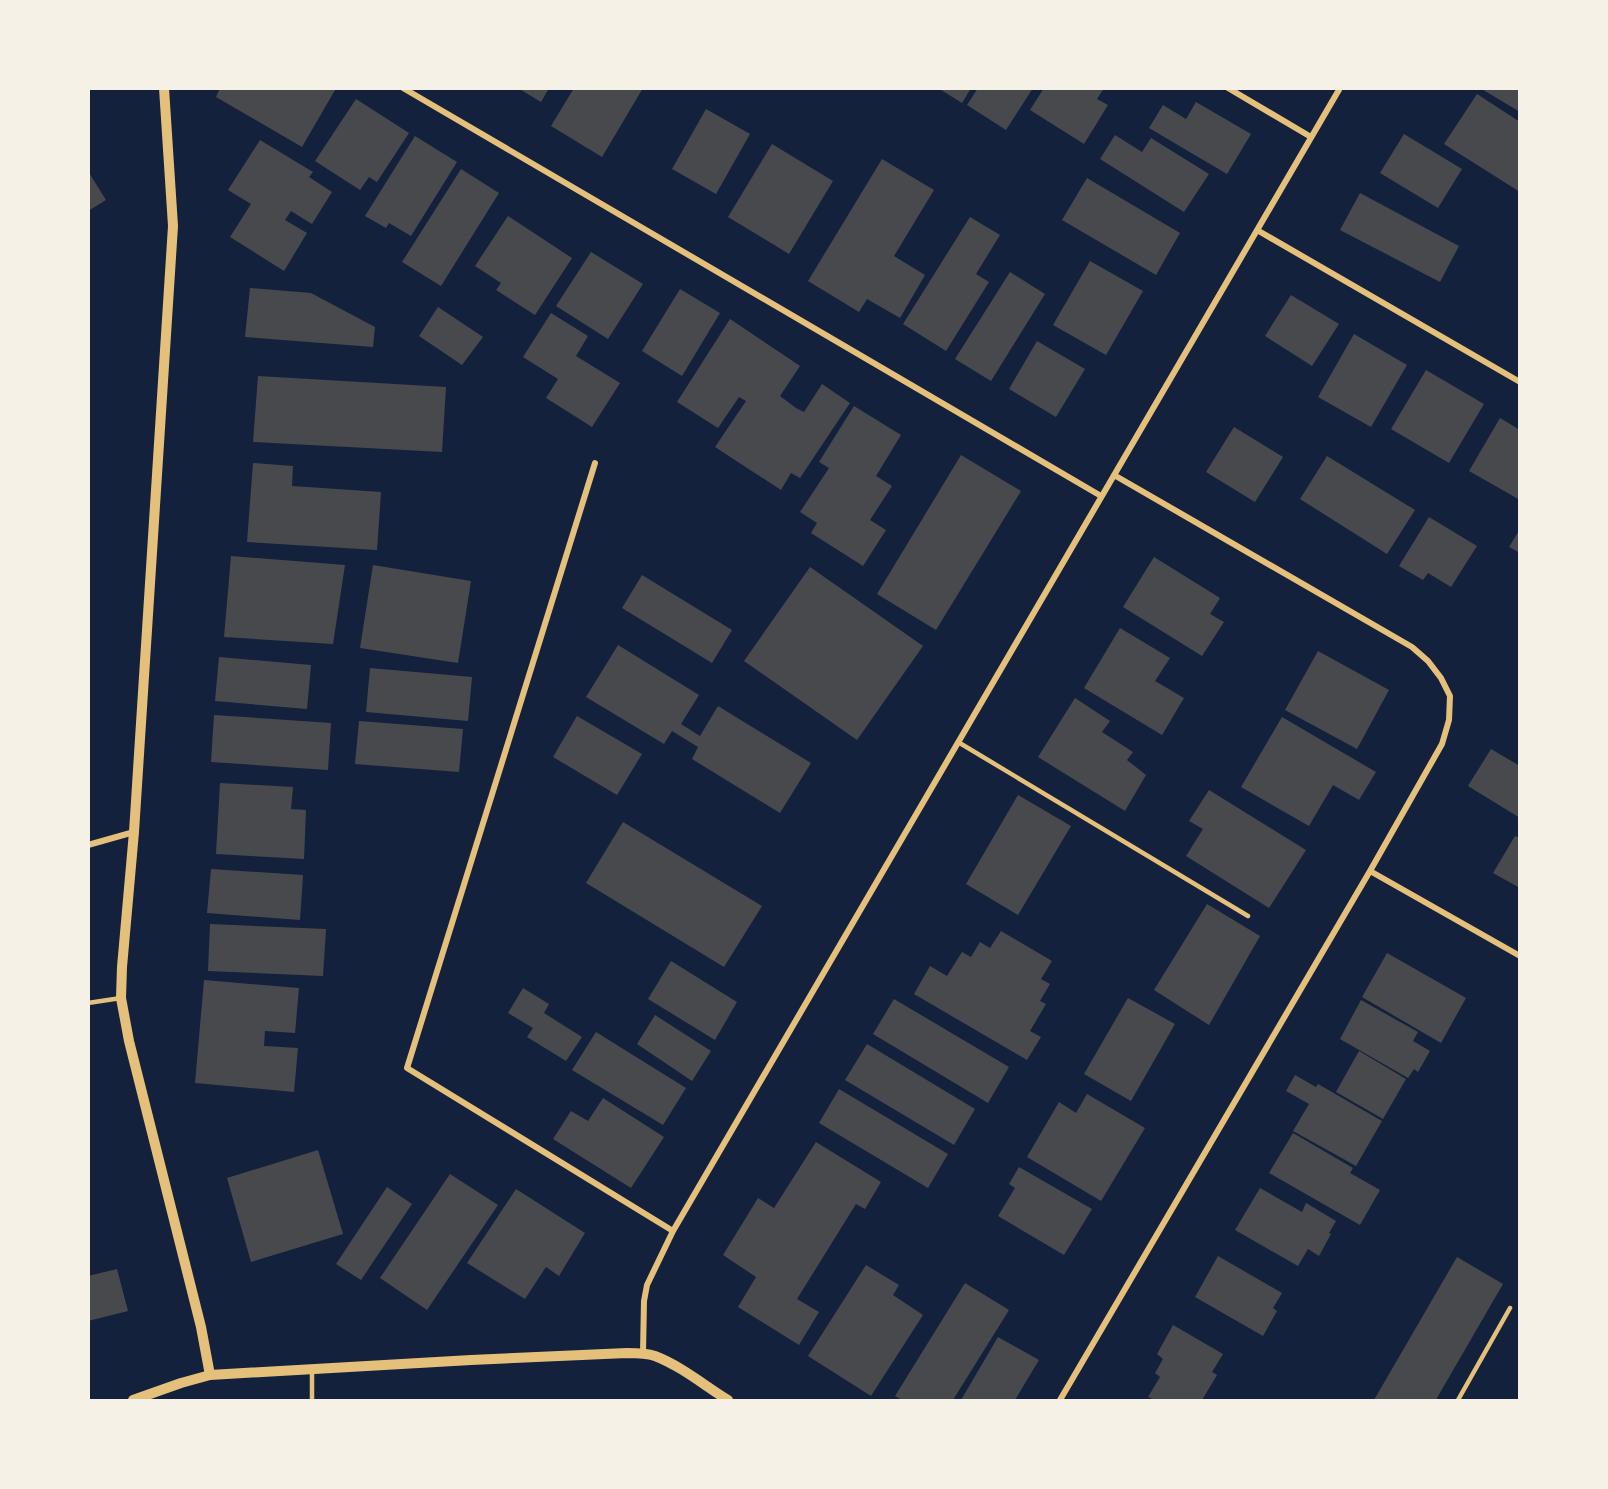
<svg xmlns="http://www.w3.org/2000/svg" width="1608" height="1489" viewBox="0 0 1608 1489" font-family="Helvetica,sans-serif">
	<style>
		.building { fill: #48494c }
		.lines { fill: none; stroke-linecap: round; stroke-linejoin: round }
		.service { stroke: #e5c07b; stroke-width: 4.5 }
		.minor { stroke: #e5c07b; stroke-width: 6 }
		.tertiary { stroke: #e5c07b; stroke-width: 10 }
	</style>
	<rect width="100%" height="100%" fill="#14213d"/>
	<path class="building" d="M220,88H333L335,90L302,147L216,97Z
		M518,88H549L541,102Z
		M574,88H643L602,157L551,126Z
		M938,88H971L962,103Z
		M978,88H1033L1006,130L967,105Z
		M1044,88H1104L1097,99L1108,105L1084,144L1030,110Z
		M1480,88H1520V112Z
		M1477,94L1520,122V192L1444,144Z
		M356,99L409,133L377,182L369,177L360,190L315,161Z
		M1196,102L1251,134L1227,174L1149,128L1163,105L1186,119Z
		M706,109L750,134L716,194L672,169Z
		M1404,134L1462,169L1438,208L1380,173Z
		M1115,135L1142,152L1151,138L1209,174L1184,212L1100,159Z
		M415,136L457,162L411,236L389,223L386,228L365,216Z
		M260,140L313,172L309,177L332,192L312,224L291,211L285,220L307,233L284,271L230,237L251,204L228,190Z
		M772,144L833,181L789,254L728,217Z
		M882,159L934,190L894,256L925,275L900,318L867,299L859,312L808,281Z
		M461,169L499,193L441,286L402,262Z
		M88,171L106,200L88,211Z
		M1087,178L1180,233L1156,275L1062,220Z
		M1360,193L1459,246L1440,282L1340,230Z
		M508,216L572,258L535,315L496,290L501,283L475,266Z
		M970,217L1000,235L976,274L989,282L946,351L903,324Z
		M591,252L643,284L608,339L556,306Z
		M1090,261L1143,291L1106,355L1053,325Z
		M1010,272L1045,294L991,381L955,359Z
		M250,288L311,293L375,327L373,347L245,337Z
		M680,289L720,313L682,376L642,351Z
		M1291,295L1339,324L1312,366L1265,336Z
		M438,307L483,337L462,365L419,336Z
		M551,313L588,336L576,356L620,383L592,427L546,398L558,379L523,357Z
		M730,319L800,366L780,396L796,408L804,412L822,384L850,403L800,478L791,473L781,490L715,447L746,401L739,397L718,428L677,402Z
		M1354,334L1407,365L1371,427L1318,397Z
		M1037,341L1085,369L1056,417L1009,389Z
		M1426,370L1484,404L1449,463L1391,429Z
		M258,376L446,387L442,452L253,442Z
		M854,406L901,435L876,476L892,486L870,520L886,530L863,566L811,533L817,523L800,512L829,468L819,462Z
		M1500,418L1520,430V500L1469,471Z
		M1234,427L1283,457L1255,502L1206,472Z
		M961,455L1021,491L936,630L877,594Z
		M1327,456L1415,510L1387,554L1300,499Z
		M253,463L293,466L292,486L381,492L377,550L247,542Z
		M1429,517L1477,546L1451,587L1428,573L1423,580L1399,566Z
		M1520,529V553L1509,547Z
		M231,556L345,565L333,644L224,637Z
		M1154,557L1220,598L1210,614L1224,622L1202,656L1123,607Z
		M373,565L471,581L458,663L360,648Z
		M810,567L923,646L857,740L744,661Z
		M642,575L732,630L712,663L622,608Z
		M1120,628L1170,658L1155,681L1184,698L1162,735L1084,688Z
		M618,645L699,695L681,724L700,736L718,706L811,763L780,813L692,759L698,747L672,731L664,744L586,697Z
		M1318,651L1389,690L1357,749L1285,710Z
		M219,657L311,665L307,709L215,701Z
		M370,668L472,677L468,721L366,712Z
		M1075,698L1110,721L1102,732L1133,752L1127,760L1146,775L1125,811L1038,757Z
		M214,715L331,723L328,770L211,762Z
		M577,716L642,754L617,795L553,757Z
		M1282,717L1376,772L1359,800L1333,785L1309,826L1241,787Z
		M359,721L463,729L459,772L355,764Z
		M1491,749L1520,766V818L1468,786Z
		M220,783L293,787L291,809L306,810L304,859L216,854Z
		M1209,790L1306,850L1269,908L1186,856L1203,829L1189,821Z
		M1018,795L1071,826L1018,915L966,884Z
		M623,822L762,906L724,967L586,883Z
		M1515,836L1520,838V888L1493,873Z
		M211,869L303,875L300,920L207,913Z
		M1207,904L1260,936L1209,1025L1154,990Z
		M210,924L326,929L323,976L208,971Z
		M1001,931L1052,961L1041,979L1050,984L1040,1001L1046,1004L1030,1031L1041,1037L1027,1060L914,994L930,966L947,976L962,952L971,957L980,942L990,948Z
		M1387,953L1466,998L1441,1043L1362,997Z
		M671,961L737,1002L715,1040L648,999Z
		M204,980L299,988L295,1033L265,1031L264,1046L298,1048L294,1092L195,1083Z
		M523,988L549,1004L544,1013L582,1037L566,1061L527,1037L533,1028L508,1013Z
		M1128,998L1175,1024L1131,1101L1084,1074Z
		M894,999L1009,1067L988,1103L873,1034Z
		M1361,1000L1418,1032L1413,1041L1430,1051L1418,1072L1414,1069L1408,1078L1340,1039Z
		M655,1015L711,1051L692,1081L637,1044Z
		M596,1032L686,1088L663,1125L572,1070Z
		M867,1044L975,1109L954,1145L845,1080Z
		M1359,1051L1406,1079L1383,1119L1336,1092Z
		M1295,1075L1316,1087L1318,1084L1382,1121L1356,1166L1293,1131L1309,1104L1286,1091Z
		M839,1089L948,1154L928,1188L819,1123Z
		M1087,1094L1145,1128L1101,1201L1027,1157L1059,1102L1076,1113Z
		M603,1098L664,1137L631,1188L553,1139L571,1111L588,1121Z
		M1293,1133L1353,1168L1350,1173L1380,1190L1360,1225L1269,1173Z
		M816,1142L881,1182L865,1209L856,1204L797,1299L819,1312L799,1345L738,1307L756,1277L723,1255L758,1198L774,1208Z
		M318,1150L343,1234L251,1262L227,1178Z
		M1019,1167L1092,1209L1064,1255L998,1216L1015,1188L1009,1184Z
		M450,1174L498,1205L427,1310L380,1278Z
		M387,1187L412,1204L361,1280L336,1264Z
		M1260,1188L1302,1212L1306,1203L1336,1221L1329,1233L1331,1234L1319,1256L1308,1249L1298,1266L1235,1230Z
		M516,1189L585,1233L559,1276L546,1267L525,1299L467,1263Z
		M1218,1256L1282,1293L1273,1308L1277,1311L1263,1336L1195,1297Z
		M1457,1257L1503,1284L1441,1391L1436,1400H1374Z
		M866,1265L899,1285L893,1295L923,1315L871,1396L808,1356Z
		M117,1269L128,1311L88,1321V1276Z
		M965,1283L1009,1310L953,1400H902L895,1396Z
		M1173,1325L1223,1354L1212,1372L1217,1375L1202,1400H1155L1148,1397L1160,1377L1155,1373L1163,1359L1157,1354Z
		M998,1337L1039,1360L1015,1400H961Z"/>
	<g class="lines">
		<path class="service" d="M958,742L1248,916
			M88,1003L121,998
			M312,1400V1371
			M1458,1400L1510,1308"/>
		<path class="minor" d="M403,88L1101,496
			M1228,88L1311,137
			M1257,230L1520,382
			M595,463L407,1068L673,1231
			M88,845L134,832
			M1370,871L1520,956
			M643,1353L644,1301L647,1285L673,1231L1340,88
			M1060,1400L1370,871L1442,744L1449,720L1450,696L1441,678L1428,661L1412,647L1114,475"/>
		<path class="tertiary" d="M164,88L173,226L134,832L122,967L121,998L129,1041L201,1327L210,1375
			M133,1400L181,1383L210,1375L471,1360L627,1353C637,1353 646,1353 655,1356C681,1366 705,1386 728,1400"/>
	</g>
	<rect width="1608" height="1489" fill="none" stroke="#f6f1e7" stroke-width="180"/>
</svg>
